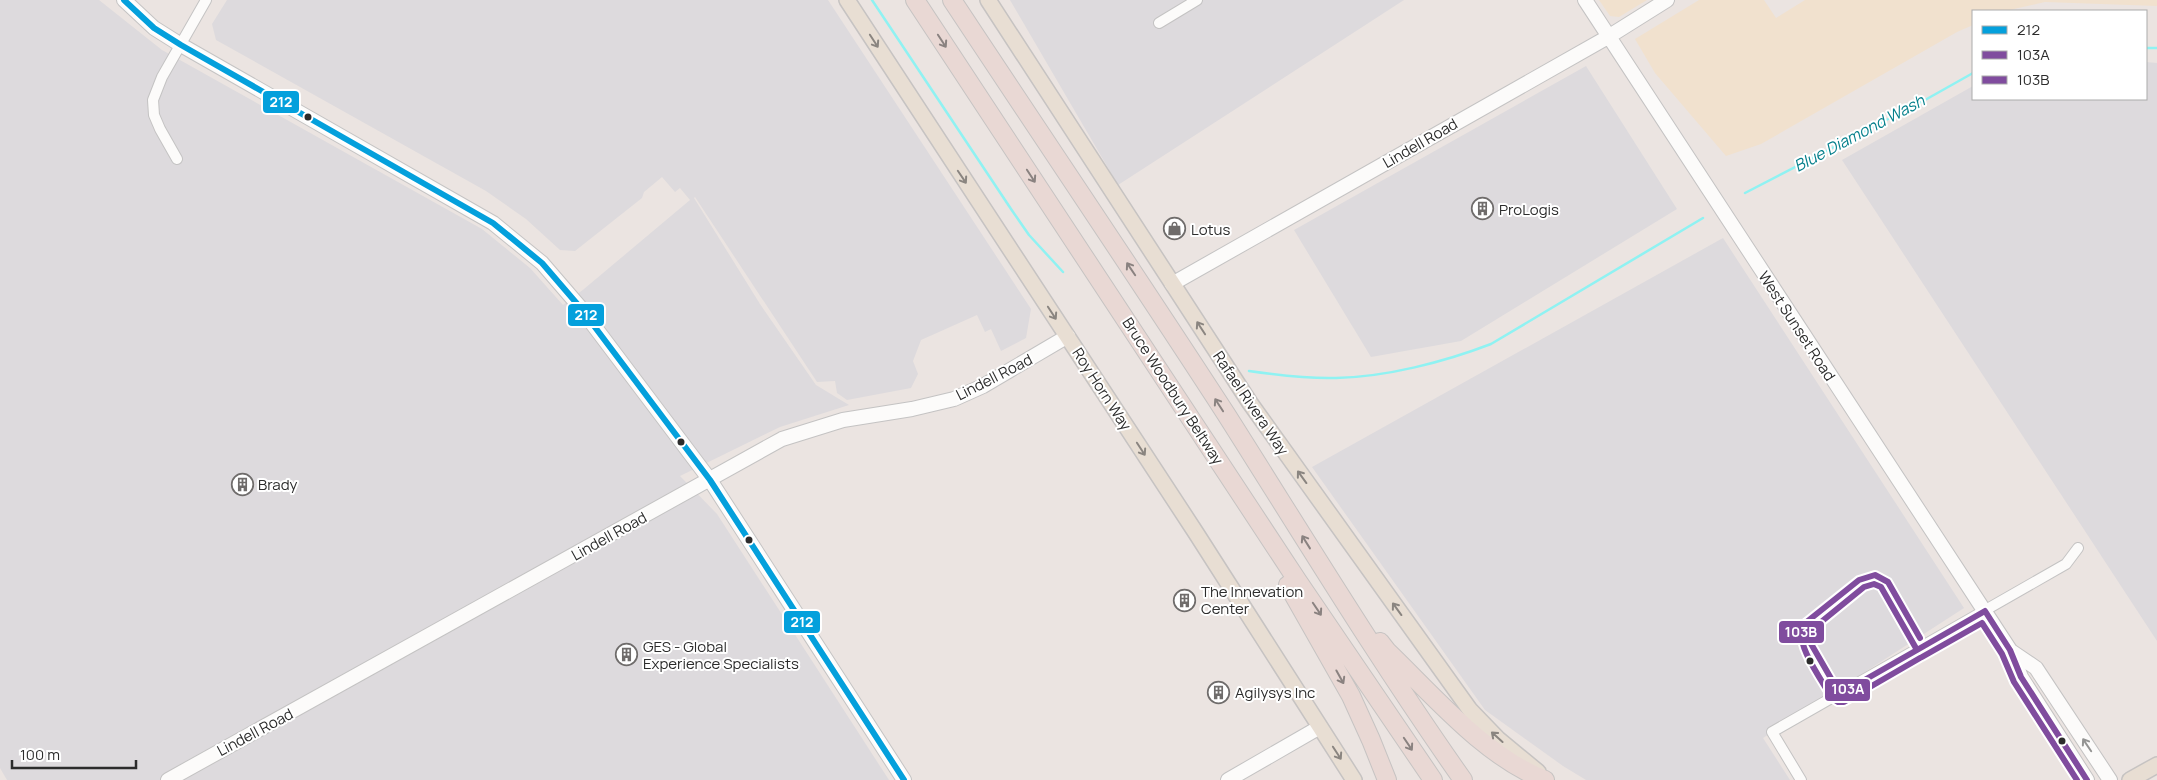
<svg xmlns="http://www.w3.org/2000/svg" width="2157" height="780" viewBox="0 0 2157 780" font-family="Manrope,sans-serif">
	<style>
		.industrial { fill: #dddadd }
		.sand { fill: #f1e1ce }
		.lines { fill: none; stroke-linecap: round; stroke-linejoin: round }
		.stream { stroke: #8ff2f2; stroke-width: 2.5 }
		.street-casing { stroke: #c4c3c3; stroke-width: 12 }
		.secondary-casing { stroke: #c4c3c3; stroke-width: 16 }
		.primary-casing { stroke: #c6c3c2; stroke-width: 18 }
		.highway-casing { stroke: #c6c3c2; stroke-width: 20 }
		.street { stroke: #fcfbfa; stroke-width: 10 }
		.secondary { stroke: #fcfbfa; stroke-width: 14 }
		.primary { stroke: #e8ded3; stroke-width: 15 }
		.highway { stroke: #e9d8d4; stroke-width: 18 }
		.bus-1-casing { stroke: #fff; stroke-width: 10 }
		.bus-2-casing { stroke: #fff; stroke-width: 10 }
		.bus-3-casing { stroke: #fff; stroke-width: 10 }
		.bus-1 { stroke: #04a0dc; stroke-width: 6 }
		.bus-2 { stroke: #804c9e; stroke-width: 6 }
		.bus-3 { stroke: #804c9e; stroke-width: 6 }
		.oneway { stroke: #8a8580 }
		.oneway2 { stroke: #8a8280 }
		.oneway3 { stroke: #949493 }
		.bus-dot { fill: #2c2c2c; stroke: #fff; stroke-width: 2 }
		.labels { text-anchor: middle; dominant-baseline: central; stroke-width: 4; stroke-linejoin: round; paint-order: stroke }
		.street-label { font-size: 15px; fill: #2c2c2c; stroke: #fff }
		.poi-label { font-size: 15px; fill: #2c2c2c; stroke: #fff; text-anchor: start }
		.water-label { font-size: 16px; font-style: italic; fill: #047f8b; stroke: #fff }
		.line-badge { stroke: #fff; stroke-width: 2 }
		.badge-label { font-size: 14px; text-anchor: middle; font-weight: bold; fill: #fff }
	</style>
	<rect width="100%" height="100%" fill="#ebe4e1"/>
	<path class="industrial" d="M0,0H99L162,50L482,229L530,268L563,305L584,289L690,200L680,188L675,192L662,177L644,192L642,198L575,251L560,250L526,219L486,191L216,40L212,24L227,0H828L1031,309L1026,338L1001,351L991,329L985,332L977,315L921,340L913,361L918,374L911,388L847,400L837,393L835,381L817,382L695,197L694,198L760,304L816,385L849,405L780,427L680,476L717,514L889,780H7L0,768Z
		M1010,0H1404L1118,185Z
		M2146,62L2157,63V641L1842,160L1973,86V99H2146Z
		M1586,66L1677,209L1461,341L1371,357L1294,230Z
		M1723,238L1964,608L1763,738L1790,780H1586L1563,766L1485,710L1312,467Z"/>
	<path class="sand" d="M1599,0H1647L1619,17L1610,16Z
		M1699,0H1764L1776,18L1805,0H2157V6L2045,2L2005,11H1973V25L1957,32L1761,144L1726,156L1655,73L1635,39Z"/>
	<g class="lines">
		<path class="stream" d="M872,0L1011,209L1029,235L1063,272
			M2146,48H2157
			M1745,193L1925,100L1973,73
			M1249,371C1277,375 1307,379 1336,378C1386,377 1444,362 1491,344L1703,218"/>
		<defs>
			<path id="street" d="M1159,23L1197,0
				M177,159L160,129L154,115L153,100L162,77L206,0
				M1801,780L1772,732L2066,564L2078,548"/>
			<path id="secondary" d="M124,0L154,28L181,45L493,223L542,263L579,306L710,480L904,780
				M1585,0L2010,650L2021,677L2087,780
				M1172,284L1608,37L1667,0
				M2011,651L2036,668L2110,780
				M168,780L782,439L843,420L912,409L954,399L983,386L1068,336
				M1228,780L1320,727"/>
			<path id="primary" d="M847,0L1196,533L1354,780
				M988,0L1250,403L1470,710L1498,739L1538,772
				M2130,780L2157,765"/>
			<path id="highway" d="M915,0L1297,580L1433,780
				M952,0C1043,138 1136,275 1226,414C1304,537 1379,661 1463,780
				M1288,585L1351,696L1371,740L1387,780
				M1380,642L1387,651C1434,696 1484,756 1545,780"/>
		</defs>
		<use href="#street" class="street-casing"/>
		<use href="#secondary" class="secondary-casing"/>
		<use href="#primary" class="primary-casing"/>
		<use href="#highway" class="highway-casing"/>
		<use href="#street" class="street"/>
		<use href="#secondary" class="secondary"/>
		<use href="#primary" class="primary"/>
		<use href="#highway" class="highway"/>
		<defs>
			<path id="bus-1" d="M124,0L154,28L181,45L493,223L542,263L579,306L710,480L904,780"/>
			<path id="bus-2" d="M1874,584L1881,587L1917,650L1840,694L1810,642V631L1864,587Z
				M1917,650L1985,611L2010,650L2021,677L2087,780"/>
			<path id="bus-3" d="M1920,638L1888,582L1875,575L1859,580L1804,624C1792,641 1823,682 1832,698L1838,702H1844L1920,658
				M1922,657L1982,623L2002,654L2014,682L2077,780"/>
		</defs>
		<use href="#bus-1" class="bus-1-casing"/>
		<use href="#bus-2" class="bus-2-casing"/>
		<use href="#bus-3" class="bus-3-casing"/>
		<use href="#bus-1" class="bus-1"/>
		<use href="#bus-2" class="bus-2"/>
		<use href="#bus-3" class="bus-3"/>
	</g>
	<defs><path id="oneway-shaft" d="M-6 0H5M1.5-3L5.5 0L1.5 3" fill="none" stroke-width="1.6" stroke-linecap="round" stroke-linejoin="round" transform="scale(1.25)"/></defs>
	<g class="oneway">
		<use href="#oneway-shaft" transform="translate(874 41) rotate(57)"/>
		<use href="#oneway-shaft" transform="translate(962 177) rotate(56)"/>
		<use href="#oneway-shaft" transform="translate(1052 313) rotate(57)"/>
		<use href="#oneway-shaft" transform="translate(1201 328) rotate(-123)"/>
		<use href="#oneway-shaft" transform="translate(1141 449) rotate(57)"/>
		<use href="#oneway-shaft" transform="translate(1302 477) rotate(-126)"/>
		<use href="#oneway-shaft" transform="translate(1397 609) rotate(-126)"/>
		<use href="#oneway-shaft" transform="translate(1497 737) rotate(-138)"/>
		<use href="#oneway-shaft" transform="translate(1337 753) rotate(57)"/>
	</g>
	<g class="oneway2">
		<use href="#oneway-shaft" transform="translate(942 41) rotate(57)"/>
		<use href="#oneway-shaft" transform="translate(1031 176) rotate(57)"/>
		<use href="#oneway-shaft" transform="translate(1131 269) rotate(-124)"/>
		<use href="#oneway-shaft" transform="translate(1219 405) rotate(-123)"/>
		<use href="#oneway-shaft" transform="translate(1306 542) rotate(-122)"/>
		<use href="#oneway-shaft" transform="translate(1317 609) rotate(56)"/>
		<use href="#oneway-shaft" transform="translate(1340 677) rotate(61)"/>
		<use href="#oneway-shaft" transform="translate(1408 744) rotate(56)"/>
	</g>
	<use class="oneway3" href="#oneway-shaft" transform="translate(2087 745) rotate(-124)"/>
	<defs>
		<symbol id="building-ring" viewBox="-11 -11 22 22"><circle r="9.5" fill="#fff" stroke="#6f6c6b" stroke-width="1.5"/><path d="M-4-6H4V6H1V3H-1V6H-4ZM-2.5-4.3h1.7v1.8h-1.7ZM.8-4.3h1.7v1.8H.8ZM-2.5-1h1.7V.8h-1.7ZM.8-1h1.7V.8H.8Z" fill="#6f6c6b"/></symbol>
		<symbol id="shop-ring" viewBox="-11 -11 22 22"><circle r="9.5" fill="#fff" stroke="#6f6c6b" stroke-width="1.5"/><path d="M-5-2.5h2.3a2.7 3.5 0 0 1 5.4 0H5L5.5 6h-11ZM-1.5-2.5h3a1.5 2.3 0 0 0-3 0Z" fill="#6f6c6b"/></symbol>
	</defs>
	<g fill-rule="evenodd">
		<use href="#building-ring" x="1470" y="196" width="25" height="25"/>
		<use href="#shop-ring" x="1162" y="216" width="25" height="25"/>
		<use href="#building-ring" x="230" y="472" width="25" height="25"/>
		<use href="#building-ring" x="1172" y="588" width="25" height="25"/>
		<use href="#building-ring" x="614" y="642" width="25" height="25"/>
		<use href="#building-ring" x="1206" y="680" width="25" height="25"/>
	</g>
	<g class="bus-dot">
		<circle cx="308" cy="117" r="4.5"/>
		<circle cx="681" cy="442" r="4.5"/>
		<circle cx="749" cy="540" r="4.5"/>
		<circle cx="1810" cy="661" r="4.5"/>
		<circle cx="2062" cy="741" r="4.5"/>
	</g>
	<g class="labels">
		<g class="street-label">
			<text transform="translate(1420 143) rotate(-30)">Lindell Road</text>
			<text transform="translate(1797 326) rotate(57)">West Sunset Road</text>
			<text transform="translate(994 377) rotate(-27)">Lindell Road</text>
			<text transform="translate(1102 389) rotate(57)">Roy Horn Way</text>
			<text transform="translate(1173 391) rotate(57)">Bruce Woodbury Beltway</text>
			<text transform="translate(1251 403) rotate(56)">Rafael Rivera Way</text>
			<text transform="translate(609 536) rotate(-29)">Lindell Road</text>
			<text transform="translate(255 732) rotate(-28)">Lindell Road</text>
		</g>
		<g class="poi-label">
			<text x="1499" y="209">ProLogis</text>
			<text x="1191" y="229">Lotus</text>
			<text x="258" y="484">Brady</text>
			<text x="1201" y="591">The Innevation<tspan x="1201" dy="17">Center</tspan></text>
			<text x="643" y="646">GES - Global<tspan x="643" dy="17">Experience Specialists</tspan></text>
			<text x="1235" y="692">Agilysys Inc</text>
		</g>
		<g class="water-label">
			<text transform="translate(1859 133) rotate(-28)">Blue Diamond Wash</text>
		</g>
	</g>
	<g class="line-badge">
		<rect x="262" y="90" width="38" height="24" rx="5" fill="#04a0dc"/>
		<rect x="567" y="303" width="38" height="24" rx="5" fill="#04a0dc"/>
		<rect x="783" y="610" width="38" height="24" rx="5" fill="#04a0dc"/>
		<rect x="1778" y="620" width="47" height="24" rx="5" fill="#804c9e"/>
		<rect x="1824" y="678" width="47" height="24" rx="5" fill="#804c9e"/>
	</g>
	<g class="badge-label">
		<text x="281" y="107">212</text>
		<text x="586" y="320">212</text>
		<text x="802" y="627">212</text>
		<text x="1801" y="637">103B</text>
		<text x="1848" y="694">103A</text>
	</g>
	<rect x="1972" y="10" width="175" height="90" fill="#ffffff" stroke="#ababab"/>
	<rect x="1982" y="26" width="25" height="8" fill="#04a0dc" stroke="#ababab"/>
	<text x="2017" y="35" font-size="15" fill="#2c2c2c">212</text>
	<rect x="1982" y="51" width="25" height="8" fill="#804c9e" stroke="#ababab"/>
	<text x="2017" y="60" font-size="15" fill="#2c2c2c">103A</text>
	<rect x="1982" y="76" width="25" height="8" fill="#804c9e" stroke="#ababab"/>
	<text x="2017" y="85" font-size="15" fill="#2c2c2c">103B</text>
	<path d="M12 760v8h124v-8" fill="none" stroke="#2c2c2c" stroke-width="2.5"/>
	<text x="20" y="760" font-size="15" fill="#2c2c2c" stroke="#ffffff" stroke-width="4" paint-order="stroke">100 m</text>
</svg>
